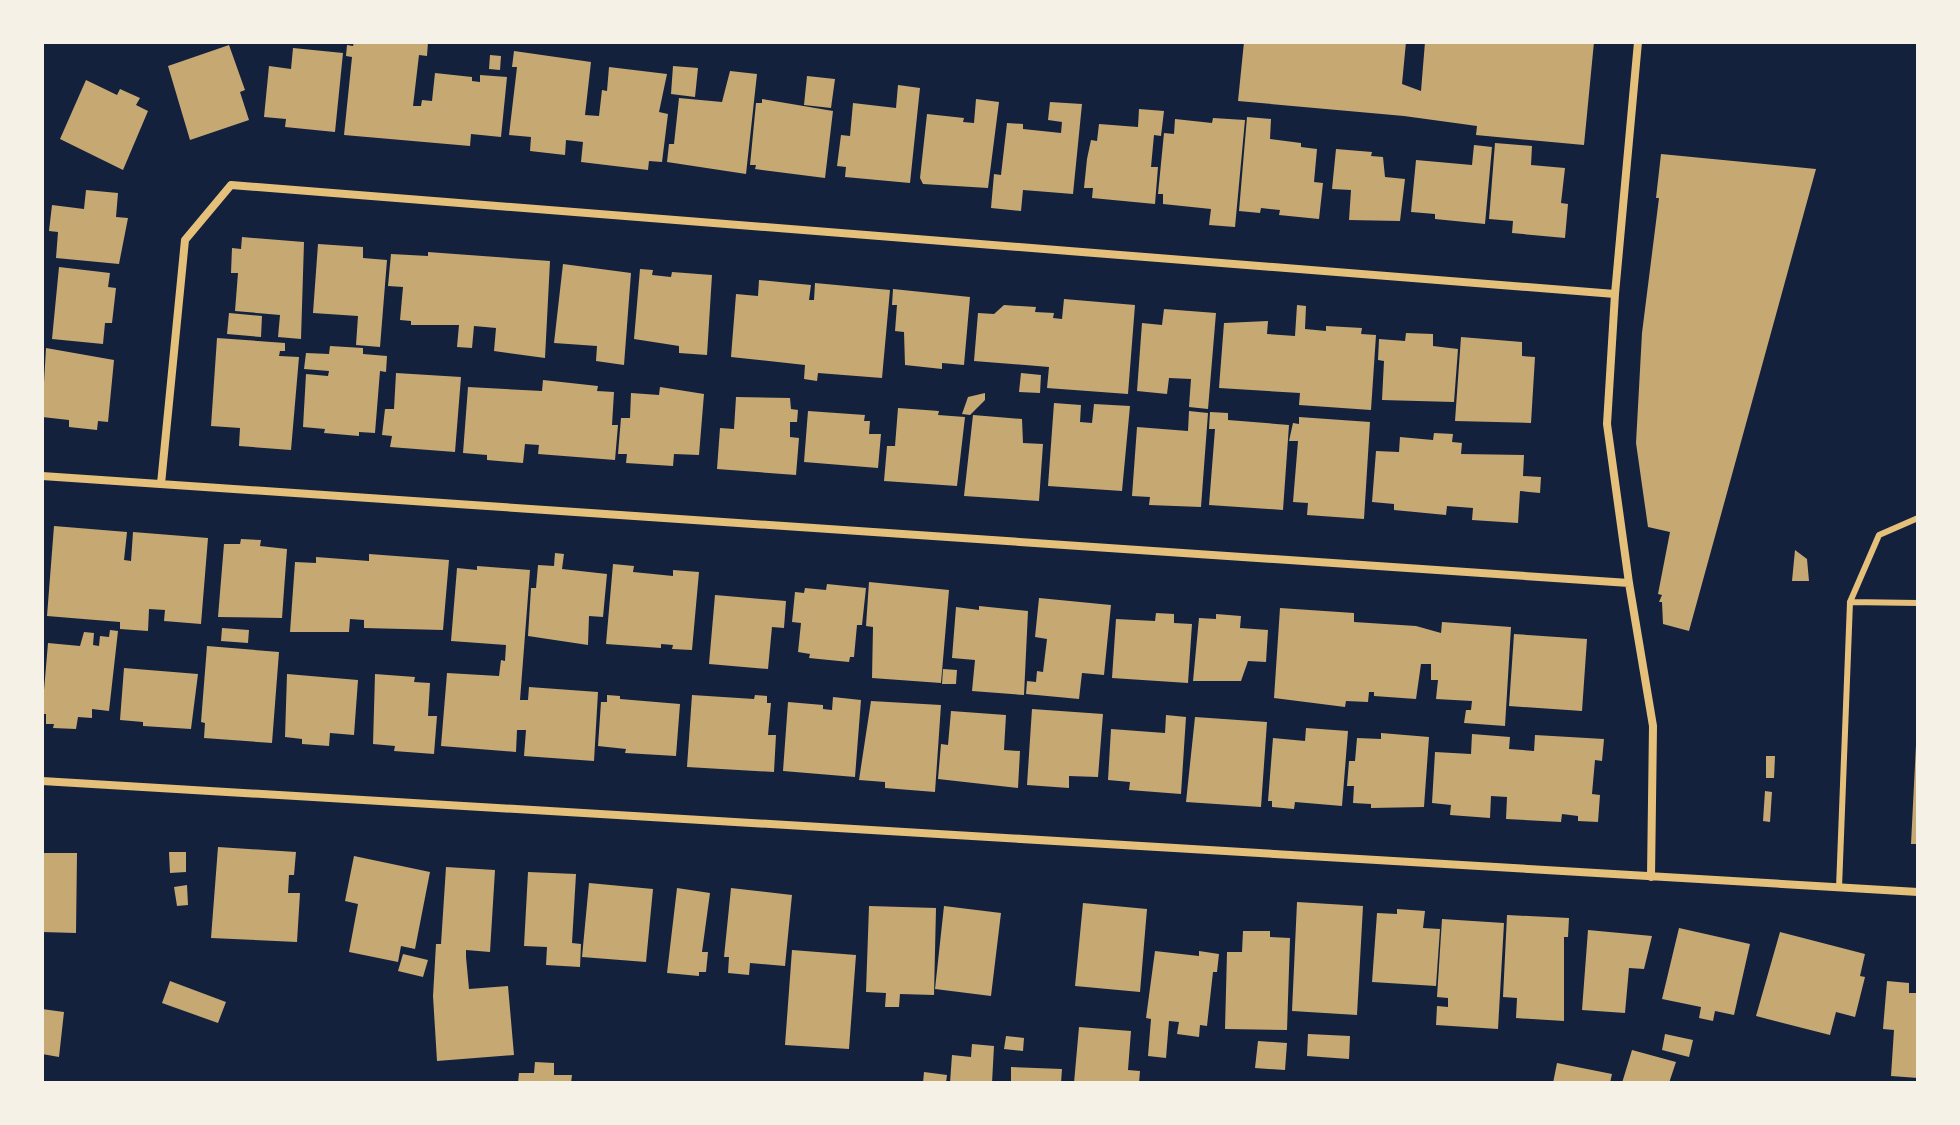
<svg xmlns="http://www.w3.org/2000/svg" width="1960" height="1125" viewBox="0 0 1960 1125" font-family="Inter,sans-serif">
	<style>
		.building { fill: #c6a872 }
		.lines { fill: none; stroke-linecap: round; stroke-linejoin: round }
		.service { stroke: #e5c07b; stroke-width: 6 }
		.minor { stroke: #e5c07b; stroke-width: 8 }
	</style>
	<rect width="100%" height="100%" fill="#14213d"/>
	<path class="building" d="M354,42H428L427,56L419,55L413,106H421L422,100L432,101L435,73L472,77V81L480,82V75L507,77L501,137L471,134L470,146L344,135L352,57L346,56L347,45L353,46Z
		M1244,42H1406L1402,84L1421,91L1425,42H1594L1584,145L1476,135L1477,126L1404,116L1238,101Z
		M229,45L245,90L240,92L249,120L190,140L168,66Z
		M293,48L343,53L335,132L285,127L286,119L264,117L269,66L291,69Z
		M514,51L591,62L585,115L599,116L602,90L607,91L609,67L667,74L659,112L668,114L662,162L649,161L648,170L581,162L583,142L566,140L565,155L530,151L531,137L509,135L517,67H512Z
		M490,55L501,56L500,70L489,69Z
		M673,66L698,68L695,97L671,94Z
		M730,71L757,74L746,174L667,162L669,144H674L679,98L722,102Z
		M807,76L835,79L831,108L804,105Z
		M86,80L117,95L120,89L140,98L136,105L148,111L123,170L60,139Z
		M898,85L920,88L910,183L845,177L846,167L837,166L841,135L850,136L853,103L896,108Z
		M762,99L833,111L825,178L755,169L756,165H750L756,103H762Z
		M976,99L999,102L988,188L923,184L920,178L927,114L964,118L963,122L974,123Z
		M1050,102L1082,104L1073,194L1023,190L1021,211L991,208L994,174L1001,175L1007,123L1023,124V129L1061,133L1062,122L1048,120Z
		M1139,109L1164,111L1161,136L1154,135L1151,167H1158L1155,204L1092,198L1093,188H1084L1087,159L1091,140L1097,141L1099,124L1138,127Z
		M1247,117L1271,119L1270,139L1301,143V147L1317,149L1314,182L1323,183L1319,219L1279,215L1280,210L1261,208L1260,213L1239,211Z
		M1213,118L1245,120L1235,227L1209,225L1211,209L1163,204V194H1158L1164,133L1174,134L1175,119L1212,123Z
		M1495,143L1532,146L1531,165L1565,168L1561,203L1568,204L1565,238L1512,233L1513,221L1489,219Z
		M1474,145L1492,147L1485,224L1435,219V214L1411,212L1416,160L1472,165Z
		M1336,149L1372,152L1371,156L1383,157L1385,177L1405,179L1400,221L1349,220L1351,190L1332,189Z
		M1661,154L1816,169L1689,631L1663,624L1662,602H1659L1662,595L1658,594L1670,532L1648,527L1636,443L1642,333L1659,198H1656Z
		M86,190L118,193L116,217L128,218L119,264L56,258L58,232L49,231L52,205L84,209Z
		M242,237L304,242L301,339L278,337L280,315L235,311L238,273H231L232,248L241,249Z
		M318,244L363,247V258L387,260L380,347L356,345L358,316L313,313Z
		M428,252L550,261L545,358L494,351L496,328L474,326L472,348L457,347L459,325H411V321L400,320L403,287L388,286L391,254L428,256Z
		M563,264L631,273L624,365L596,361L597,346L554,343Z
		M59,267L110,273L108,287L116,288L112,323H105L103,344L52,339Z
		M640,269L653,270L652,275L671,277L672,272L712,275L707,355L679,353V346L634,339Z
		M759,280L811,285L809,300H814L815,283L890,290L882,378L818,373L817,381L804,379L805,365L731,357L736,294L758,296Z
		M893,289L970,297L964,365L942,363V369L905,365L904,332L895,331L897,305H892Z
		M1064,299L1135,305L1128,394L1047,388L1049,367L974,361L978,313L994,314L1004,305L1036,307L1035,312L1054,313L1053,318L1062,319Z
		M1297,305L1306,306L1305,329L1326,331V326L1362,328L1361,334L1376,335L1371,410L1299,405L1300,393L1219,388L1224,323L1268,321L1267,334L1295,336Z
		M1164,309L1216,313L1208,409L1189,407L1191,379L1169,378L1167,394L1137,391L1142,323L1162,325Z
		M229,313L262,316L261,337L227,334Z
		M1406,333L1433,334V346L1458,349L1454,402L1382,400L1384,361L1378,360L1379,339L1405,341Z
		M1461,337L1522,342V356L1535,357L1531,423L1455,421Z
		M217,338L285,343V351H280L279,356L299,357L291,450L239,446L240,428L211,426Z
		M330,346L363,348V354L387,356L386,372L380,371L375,433L359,432V436L324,433L325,429L303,427L306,374L328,376L329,371L304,369L306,353L329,354Z
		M46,348L114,360L108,422L98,421L97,430L69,427V420L42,417Z
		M396,373L461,377L455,452L390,447L392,436L382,435L385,409H394Z
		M1021,373L1041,375L1040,393L1019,392Z
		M543,380L598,386L597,391L614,392L612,425H618L615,460L538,454L539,445L525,444L523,463L487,460V455L463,453L468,387L542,391Z
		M660,387L704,394L699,455L674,454L673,466L626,463L627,454H618L621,418H630L631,393L659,395Z
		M985,393V400L970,415L962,414L968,397Z
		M736,397L790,398L791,409L798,410L797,422H790V437L799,438L796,475L717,469L720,428L734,429Z
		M1054,403L1081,405L1080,422L1092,423L1094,404L1130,406L1122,491L1048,486Z
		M898,408L939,411L938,415L965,417L957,486L884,481L887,446H895Z
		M808,411L865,415L864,421H870L869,434H881L878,468L804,462Z
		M1189,411L1208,413L1201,507L1149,505L1150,497L1132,496L1137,427L1188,431Z
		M1210,412L1228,413V420L1289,425L1283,510L1209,505L1215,429H1209Z
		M973,415L1022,419L1023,443L1043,444L1039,501L964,496Z
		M1299,417L1370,422L1364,519L1307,515L1308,503L1293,502L1298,441H1289L1293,423L1299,424Z
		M1434,433L1453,434L1452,442L1462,443L1461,454L1524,455L1523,476L1541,477L1540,493L1520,491L1518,523L1472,520L1473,508L1447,506L1446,515L1394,510V504L1372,502L1376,451L1399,452L1400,437L1433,440Z
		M54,526L127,532L124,560L131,561L133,532L208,538L201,624L164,621L165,610L149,609L148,631L120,629V622L47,616Z
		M241,539L261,540L260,546L287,549L282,618L218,617L224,544H240Z
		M1795,550L1807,559L1809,581H1792Z
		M555,553L564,554L562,569L607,574L603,617L589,616L588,645L528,636L531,588H536L538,565L554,566Z
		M369,554L449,560L443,630L364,628V620L350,619L349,632H290L295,562L316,563V557L369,561Z
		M613,564L634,566L633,572L673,576V570L699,572L692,650L672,649L673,645L661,644V648L606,644Z
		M477,566L530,570L520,700H528L529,687L598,692L594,761L524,756L526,730H517L516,752L441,746L447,673L499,676L501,660L505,661L506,645L451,641L457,568L477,570Z
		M869,582L949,590L941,683L872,678L873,627L866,626Z
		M827,584L866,588L862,625H857L854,657H850L849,662L809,658L810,654L798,652L801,623L792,622L795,592L804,593L805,588L826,590Z
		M715,595L786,601L784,628L772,627L768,669L709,664Z
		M1039,598L1111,605L1104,675L1082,673L1079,699L1026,694L1027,681L1036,682L1037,671L1043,672L1047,639L1035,637Z
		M979,606L1028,611L1024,695L972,691L975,660L952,658L956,607L979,610Z
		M1280,608L1354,613V622L1416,626L1441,633L1442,622L1511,627L1505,726L1464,723L1466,710H1471L1472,701L1436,699L1438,680H1431V664H1421L1416,699L1374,696V692H1369L1368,702L1346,701L1345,707L1274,698Z
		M1156,613L1174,614V623L1192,624L1188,683L1112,678L1116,619L1155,621Z
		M1216,614L1241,616L1240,628L1268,630L1266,662L1248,661L1241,681H1193L1199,618L1216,619Z
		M222,628L249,630L248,643L221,641Z
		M110,630L118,631L109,711L92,709V718L78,717L76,729L53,728L54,724H46V714H42L48,643L80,646L84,632L94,633L93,645L99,646L100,636L109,637Z
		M1514,634L1587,639L1582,711L1509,706Z
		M207,646L279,652L272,743L204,738L205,723L201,722Z
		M124,668L198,674L191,729L143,726V722L120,720Z
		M943,669L957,670L956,684H942Z
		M287,674L358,680L354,735L330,733L329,746L302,744V739L285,737Z
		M375,674L415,677L414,682L430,683L428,716H437L434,754L394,751L395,746L373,744Z
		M607,695L620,696V699L680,704L676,756L625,753L626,749L598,746L601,702H607Z
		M692,695L754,699L755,695L767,696V703H771L768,735H776L774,772L687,767Z
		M833,697L861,700L855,777L783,771L788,702L823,705V709L832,710Z
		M871,701L941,705L935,792L885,788V782L859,780Z
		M1032,709L1103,714L1098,777L1069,776V788L1027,785Z
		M951,711L1006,715L1004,750L1020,751L1018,788L938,779L941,744L948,745Z
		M1166,715L1186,717L1181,794L1129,790L1130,782L1108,780L1111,729L1165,733Z
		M1195,717L1267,722L1261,807L1186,802Z
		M1306,728L1348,731L1342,806L1295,802L1294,809L1272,807V801H1268L1273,738L1305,741Z
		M1381,733L1429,737L1424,807L1371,808V804L1353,803L1354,786H1347L1349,761H1355L1357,738L1381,739Z
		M1472,734L1510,737L1509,749L1534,751L1535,735L1604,739L1602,761L1595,760L1592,794L1600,795L1598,822L1578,821V816L1562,814L1561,822L1506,819L1507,797L1491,796L1490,818L1450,815L1451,805L1432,803L1435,752L1471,754Z
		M1916,745H1918V844H1911Z
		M1766,756H1775L1774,778H1766Z
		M1765,791L1772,792L1770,822L1763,821Z
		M218,847L296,852L294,875H289L288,893H300L297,942L211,938Z
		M169,852H186V872L170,873Z
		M42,853H77L76,933L42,932Z
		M354,856L430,872L415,949L401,946L398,962L349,952L358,904L345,901Z
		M446,867L495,870L490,952L466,950V957L469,989L508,986L514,1055L437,1061L433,996L436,944H441Z
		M528,872L576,874L572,943L581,944L580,967L546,965L547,947L524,946Z
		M589,883L653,889L646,962L582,957Z
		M187,885L188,905L177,906L174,887Z
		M677,888L710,893L702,952H708L706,972H699V976L667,973Z
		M731,888L792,895L785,966L750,963L749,975L728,973L729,957H724Z
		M1297,902L1363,906L1357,1015L1292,1011Z
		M1083,903L1147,909L1140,992L1075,986Z
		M869,906L936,908L934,995L900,994L899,1007H885L886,993L866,992Z
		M944,906L1001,913L991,996L935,989Z
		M1397,909L1425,911L1423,928L1440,929L1436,986L1372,982L1377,913L1397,914Z
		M1507,915L1569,918L1568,937H1564V1021L1516,1018L1517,998L1503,997Z
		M1442,919L1504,923L1498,1029L1436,1025L1437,1006L1448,1007V998L1437,997Z
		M1679,928L1750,944L1734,1015L1715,1011L1713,1021L1699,1018L1701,1007L1662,999Z
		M1588,930L1652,936L1644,969L1629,968L1625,1013L1582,1010Z
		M1243,931H1270V937L1290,938L1287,1030L1225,1029L1227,952H1242Z
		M1780,932L1865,954L1860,976L1865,977L1855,1017L1836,1012L1830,1035L1756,1016Z
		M792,950L856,955L849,1049L785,1045Z
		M1155,951L1199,956V951L1219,954L1217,972H1213L1207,1026L1200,1025L1199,1037L1177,1034L1179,1022L1169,1021L1166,1058L1148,1056L1151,1019L1146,1018Z
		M403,954L428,960L423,977L398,971Z
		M170,981L226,1002L218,1023L162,1003Z
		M1887,981L1909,983V993H1918V1078L1891,1076L1894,1030L1883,1029Z
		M42,1009L64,1012L59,1057L42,1054Z
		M1079,1027L1131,1031L1128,1070L1140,1071L1139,1083H1074Z
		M1308,1034L1350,1036L1349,1059L1307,1056Z
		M1665,1034L1693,1040L1689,1057L1662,1050Z
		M1006,1036L1024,1038L1023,1051L1004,1049Z
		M1258,1041L1287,1043L1285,1070L1255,1068Z
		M972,1044L994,1046L992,1083H950L952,1055L971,1057Z
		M1632,1050L1676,1062L1669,1083H1622Z
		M535,1062L554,1063V1075H572L571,1083H518L519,1073H534Z
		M1557,1063L1612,1074L1610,1083H1553Z
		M1011,1067L1062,1069L1061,1083H1011Z
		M924,1072L947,1075L946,1083H923Z"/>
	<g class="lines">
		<path class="service" d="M1850,602L1879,535L1918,518
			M1839,888L1850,602L1918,603"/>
		<path class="minor" d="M1638,42L1615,294L1607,424L1629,583L1653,726L1651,877
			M42,476L1629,583
			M161,484L185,240L231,185L1615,294
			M42,781L1918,892"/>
	</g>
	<rect width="1960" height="1125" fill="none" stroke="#f6f1e7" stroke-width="88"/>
</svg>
